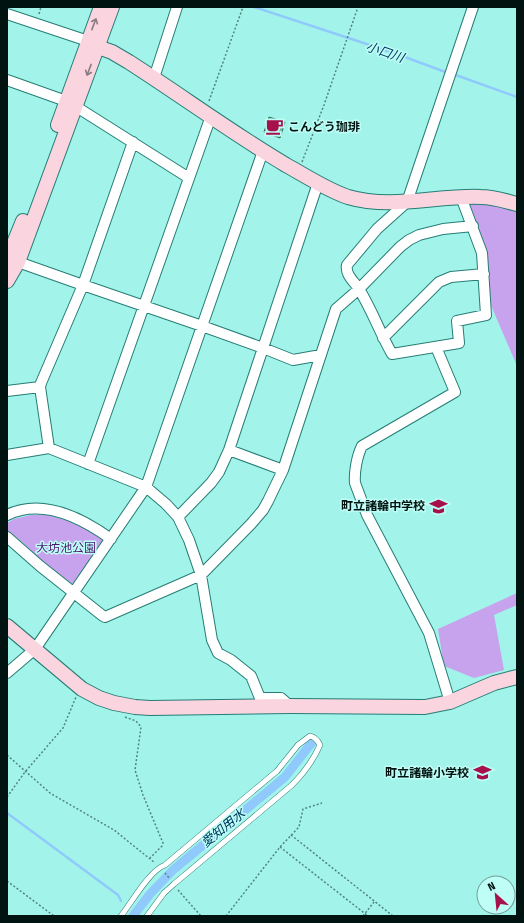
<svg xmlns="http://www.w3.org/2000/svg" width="524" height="923" viewBox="0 0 524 923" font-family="'Fira Sans Condensed','Noto Sans JP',sans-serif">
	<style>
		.green { fill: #c6a3ec }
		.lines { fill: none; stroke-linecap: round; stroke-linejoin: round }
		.stream { stroke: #90c9fb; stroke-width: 2.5 }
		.canal { stroke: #90c9fb; stroke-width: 9 }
		.building { fill: #7abea2; stroke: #2d7359 }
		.lane-casing { stroke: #267d75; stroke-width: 6 }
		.street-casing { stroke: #267d75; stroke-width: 12 }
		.secondary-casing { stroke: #267d75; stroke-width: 16 }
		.path { stroke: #52847e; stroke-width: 1.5; stroke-dasharray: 2 2; stroke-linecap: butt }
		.lane { stroke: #fff; stroke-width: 5 }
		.street { stroke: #fff; stroke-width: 10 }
		.secondary { stroke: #fad4de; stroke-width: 14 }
		.oneway { stroke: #8a7d81 }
		.labels { text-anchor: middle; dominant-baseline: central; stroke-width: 3; stroke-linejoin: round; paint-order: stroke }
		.poi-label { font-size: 12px; font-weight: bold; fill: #001310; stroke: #befef6; text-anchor: end }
		.park-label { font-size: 12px; fill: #4a1670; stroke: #befef6 }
		.water-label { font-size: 13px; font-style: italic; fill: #003a61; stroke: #befef6 }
	</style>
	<rect width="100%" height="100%" fill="#a2f4ea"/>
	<path class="green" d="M472,202L492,204L517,209V366L490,303L469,207Z
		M31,515H48L69,521L101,536L104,540L72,584L46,565L22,542L7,530V523L14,519Z
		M517,593V605L494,615L504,670L474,678L444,666L438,629Z"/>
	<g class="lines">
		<path class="stream" d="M254,7L394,53L448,73
			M453,74L517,97
			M7,813L118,895L121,901"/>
		<path class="canal" d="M133,916L150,894L173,870L285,777L313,741"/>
	</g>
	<path class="building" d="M269,117L285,122L280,138L264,132Z"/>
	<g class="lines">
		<defs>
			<path id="lane" d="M121,916C132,902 150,870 165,865L277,771L298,745L310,736C315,737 318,741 320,745C313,761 304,773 292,785L174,884L164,893L147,916"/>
			<path id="street" d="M7,14L88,41
				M154,78L177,7
				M7,80L66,101
				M75,106L189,178
				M461,197L482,253L486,315L457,321L459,343L392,354C380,333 372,310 359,289C354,281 345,275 347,265L377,229L407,202L473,7
				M18,262L83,285L202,326L263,348L293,360L321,355
				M383,338L439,282L451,277L484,274
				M436,347L455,392L362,446C357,456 354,472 355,483L367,515L429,633L450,702
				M7,391L40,387
				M49,448L40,387L41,383L83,285L133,142
				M229,450L283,470
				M7,455L49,448L146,487L166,504L178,517L189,540L201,575L212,640L218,653L231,660L251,676L260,698H281L290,706
				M88,464L211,116
				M7,515C42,498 82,518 111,539
				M178,517L211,483L219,472L229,450L318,183
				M7,537L40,566L103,616L105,617L201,575L251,524L263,510L268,501L283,470L336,309L359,289L400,247L409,240L419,235L443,229L473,226
				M7,673L35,649L146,487L263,151"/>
			<path id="secondary" d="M98,47L112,52L129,62C182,96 232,133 286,165C306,176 327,190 348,197C392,210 437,195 481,197C494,197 505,201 517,204
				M58,125L101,7
				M7,260L23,221
				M7,281L18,262L112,7
				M7,626L82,689L99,698L114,703L135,707L150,708L290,706L425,707L450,702L494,683L517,677"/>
		</defs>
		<use href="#lane" class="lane-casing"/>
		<use href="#street" class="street-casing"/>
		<use href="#secondary" class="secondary-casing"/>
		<path class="path" d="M39,14L41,7
			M209,101L243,7
			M302,162L324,105L358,7
			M125,717L136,721L141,727L135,770L143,795L163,843L162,846L150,858
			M7,755L50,793L114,830L155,863
			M7,797L25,772L63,728L76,697
			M291,835L393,916
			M280,847L368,916
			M165,873L170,879
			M7,881L54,916
			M178,890L201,916
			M226,916L280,847L299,827L303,809L322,803
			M363,916L374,902"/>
		<use href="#lane" class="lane"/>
		<use href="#street" class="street"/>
		<use href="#secondary" class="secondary"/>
	</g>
	<defs><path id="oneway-shaft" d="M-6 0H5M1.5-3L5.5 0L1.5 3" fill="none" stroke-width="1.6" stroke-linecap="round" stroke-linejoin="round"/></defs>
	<g class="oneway">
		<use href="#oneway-shaft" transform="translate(94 24) rotate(-69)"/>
		<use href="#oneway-shaft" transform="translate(89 70) rotate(111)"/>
	</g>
	<defs>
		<symbol id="cafe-bare" viewBox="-9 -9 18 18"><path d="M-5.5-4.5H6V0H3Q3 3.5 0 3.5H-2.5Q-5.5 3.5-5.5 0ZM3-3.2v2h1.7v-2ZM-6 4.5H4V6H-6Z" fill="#a6114c" stroke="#befef6" stroke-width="2.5" paint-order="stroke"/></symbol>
		<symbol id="school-bare" viewBox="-9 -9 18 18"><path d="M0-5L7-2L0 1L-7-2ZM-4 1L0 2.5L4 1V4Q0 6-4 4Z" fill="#a6114c" stroke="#befef6" stroke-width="2.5" paint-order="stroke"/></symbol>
	</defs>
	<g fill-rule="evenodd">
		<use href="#cafe-bare" x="262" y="114" width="25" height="25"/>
		<use href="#school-bare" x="426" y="494" width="25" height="25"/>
		<use href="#school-bare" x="470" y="760" width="25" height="25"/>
	</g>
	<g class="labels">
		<g class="poi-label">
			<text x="288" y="127" text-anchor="start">こんどう珈琲</text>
			<text x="425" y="506">町立諸輪中学校</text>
			<text x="469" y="773">町立諸輪小学校</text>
		</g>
		<g class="park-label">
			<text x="66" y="548">大坊池公園</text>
		</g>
		<g class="water-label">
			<text transform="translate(385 52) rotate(19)">小口川</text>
			<text transform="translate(223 828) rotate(-39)">愛知用水</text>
		</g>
	</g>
	<rect width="524" height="923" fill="none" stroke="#001310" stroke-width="16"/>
	<g transform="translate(496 895) rotate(333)"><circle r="19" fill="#befef6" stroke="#72a09a"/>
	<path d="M0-3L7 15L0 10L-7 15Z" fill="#a6114c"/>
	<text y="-6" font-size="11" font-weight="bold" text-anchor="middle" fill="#001310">N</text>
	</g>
</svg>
